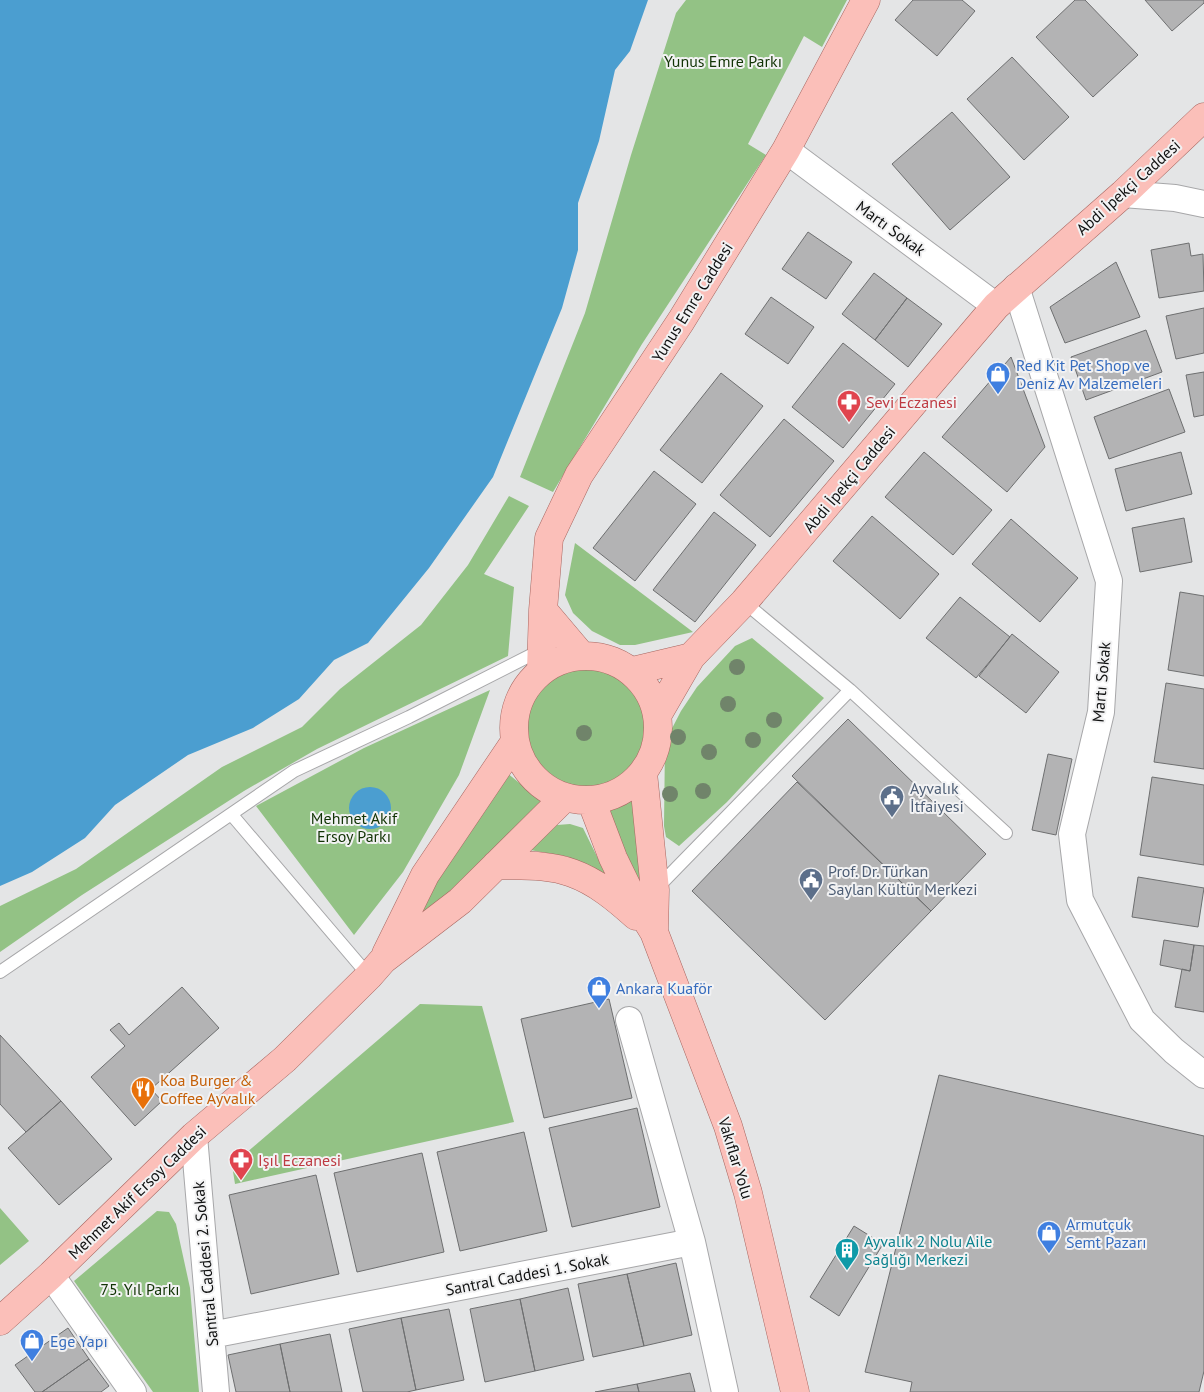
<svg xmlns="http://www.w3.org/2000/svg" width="1204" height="1392" viewBox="0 0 1204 1392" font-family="'PT Sans',sans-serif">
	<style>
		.green { fill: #93c285 }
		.water { fill: #4b9ed0 }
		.building { fill: #b3b3b4; stroke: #6e6f70 }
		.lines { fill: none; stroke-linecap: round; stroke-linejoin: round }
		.service-casing { stroke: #a7a7a9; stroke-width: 14 }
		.minor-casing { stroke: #a7a7a9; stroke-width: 28 }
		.primary-casing { stroke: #a76660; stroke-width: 29 }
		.service { stroke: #fff; stroke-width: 12 }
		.minor { stroke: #fff; stroke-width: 26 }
		.primary { stroke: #fbbfb9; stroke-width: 28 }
		.tree { fill: #70846a }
		.labels { text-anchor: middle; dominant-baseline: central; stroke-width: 4; stroke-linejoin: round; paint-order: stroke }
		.park-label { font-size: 16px; fill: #123405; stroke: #f2f2f3 }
		.street-label { font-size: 16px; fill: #101111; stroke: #f2f2f3 }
		.shop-label { font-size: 16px; fill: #366cbe; stroke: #f2f2f3; text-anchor: start }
		.health-label { font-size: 16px; fill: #be3a42; stroke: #f2f2f3; text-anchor: start }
		.service-label { font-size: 16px; fill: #4e5e75; stroke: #f2f2f3; text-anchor: start }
		.food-label { font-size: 16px; fill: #c56008; stroke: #f2f2f3; text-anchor: start }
		.culture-label { font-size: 16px; fill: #0d838f; stroke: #f2f2f3; text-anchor: start }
	</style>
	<rect width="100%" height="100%" fill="#e4e5e6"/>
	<path class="green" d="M686,0H847L822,47L804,36L748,144L766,155L642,344L553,492L520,477L585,313L631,155L676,13Z
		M509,496L529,506L484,574L514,587L508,656L317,749L244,791L82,895L0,952V906L76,869L222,767L302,727L340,689L421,625L468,565Z
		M575,543L693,632L635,645H620L592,631L573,613L565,595Z
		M752,638L824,698L727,802L679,846L666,837L664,826L665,742L681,711L697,687L735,646Z
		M523 728a62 62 0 1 1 124 0a62 62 0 1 1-124 0Z
		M490,690L459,775L403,872L354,935L256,806L364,748Z
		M502,769L549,807L399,942Z
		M636,798L647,911L599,810Z
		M570,824L583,828L610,883L569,857L530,850L557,825Z
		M420,1004L482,1006L514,1122L235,1184L232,1165Z
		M0,1208L29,1241L0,1265Z
		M157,1211L169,1212L176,1224L190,1288L199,1392H153L74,1281Z"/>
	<path class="water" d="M0,0H648L630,51L615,70L599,141L578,203V250L562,308L493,477L429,568L368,643L334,660L299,699L253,728L188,755L115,805L85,838L32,872L0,886Z
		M349 808a21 21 0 1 1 42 0a21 21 0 1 1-42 0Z"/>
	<path class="building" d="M913,0H962L975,11L937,56L895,20Z
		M1075,0H1085L1138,55L1093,97L1036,37Z
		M1145,0H1204V3L1172,31Z
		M1012,57L1069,117L1024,160L967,99Z
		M952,112L1010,177L950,230L892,164Z
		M808,232L852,262L826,299L782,269Z
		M1189,243L1191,256L1203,254L1204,291L1159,298L1151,250Z
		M1116,262L1140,317L1065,343L1050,307Z
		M874,273L907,298L875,340L842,314Z
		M771,297L814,327L788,364L745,334Z
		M907,298L942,324L908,367L875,340Z
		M1204,308V353L1176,359L1166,316Z
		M1146,330L1162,372L1086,400L1071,357Z
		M843,343L895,384L843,448L792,407Z
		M1011,357L1045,447L1007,492L942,437Z
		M1204,372V415L1194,417L1186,375Z
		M721,373L763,406L702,483L660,450Z
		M1169,389L1185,432L1109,459L1094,417Z
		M784,419L834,461L770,537L720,495Z
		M924,452L992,510L953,555L885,497Z
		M1181,452L1192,494L1126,511L1115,469Z
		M654,471L696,504L635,581L593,548Z
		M714,512L756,545L695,622L653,590Z
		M872,516L939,574L900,619L833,561Z
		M1184,518L1192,562L1140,572L1132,528Z
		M1011,519L1078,578L1040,622L972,564Z
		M1180,592L1204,596V676L1168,670Z
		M960,597L1010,637L976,678L926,638Z
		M1012,634L1059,672L1026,713L979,676Z
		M1166,683L1204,689V769L1154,762Z
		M848,719L986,854L931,911L792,776Z
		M1048,754L1072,759L1056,835L1032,830Z
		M1152,777L1204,785V865L1140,855Z
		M797,782L931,911L825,1020L692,891Z
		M1138,877L1204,888L1198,927L1132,917Z
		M1164,940L1194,945L1190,971L1160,965Z
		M1194,945L1204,946V1012L1175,1007L1182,969L1190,971Z
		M182,987L219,1028L151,1089L162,1101L135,1126L91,1077L125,1046L110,1030L119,1023L129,1035Z
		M609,999L632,1098L544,1118L521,1019Z
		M0,1035L61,1101L26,1132L0,1104Z
		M939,1075L1204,1136V1371L1199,1392H910L912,1382L865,1372Z
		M61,1101L112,1159L59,1205L8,1148Z
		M637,1108L660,1207L572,1227L549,1128Z
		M524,1132L547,1231L460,1251L437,1152Z
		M422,1153L444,1252L357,1272L334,1173Z
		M316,1175L339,1274L251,1294L229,1195Z
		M854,1226L883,1244L839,1316L810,1297Z
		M676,1263L692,1335L644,1346L627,1274Z
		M627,1274L644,1346L593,1357L578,1284Z
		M568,1288L584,1360L535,1371L520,1299Z
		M520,1299L535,1371L485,1382L470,1309Z
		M449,1309L464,1380L416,1390L401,1318Z
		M401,1318L416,1390L407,1392H363L349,1329Z
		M68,1328L89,1359L42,1392H35L15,1365Z
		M330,1334L342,1392H290L280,1344Z
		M280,1344L290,1392H236L228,1355Z
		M89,1359L109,1386L101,1392H42Z
		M690,1373L695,1392H639L637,1384Z
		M637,1384L639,1392H595Z"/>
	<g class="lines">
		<defs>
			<path id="service" d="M850,690L1006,833
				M232,815L369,976
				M657,888L850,690L744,602
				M0,972L294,771L409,717L541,650"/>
			<path id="minor" d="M786,150L996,306
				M1123,194L1175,198L1204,204
				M1016,287L1109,581L1101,712L1072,834L1080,900L1142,1020L1174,1051L1204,1075
				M629,1020L692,1242
				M194,1136L216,1392
				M51,1275L133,1392
				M211,1335L692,1242L725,1392"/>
			<path id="primary" d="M543,610L581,655
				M514 728a72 72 0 1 1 144 0a72 72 0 1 1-144 0Z
				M691,657L744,602L996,306L1123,194L1204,117
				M541,670L543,610L549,538L579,475L681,321L786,150L866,0
				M632,671L691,657L658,714
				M643,773L655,890L654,932
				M591,800L613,858L631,895L654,932L728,1126L748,1193L795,1392
				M496,865C521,866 548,864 572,873C597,882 617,899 636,916
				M386,954L425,875L514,743
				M0,1321L51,1275L194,1136L285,1059L369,976L383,960L460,901L565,797"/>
		</defs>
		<use href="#service" class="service-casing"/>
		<use href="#minor" class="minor-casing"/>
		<use href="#primary" class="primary-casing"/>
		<use href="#service" class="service"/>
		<use href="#minor" class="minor"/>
		<use href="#primary" class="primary"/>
	</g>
	<g class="tree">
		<circle cx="737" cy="667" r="8"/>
		<circle cx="728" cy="704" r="8"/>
		<circle cx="774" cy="720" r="8"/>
		<circle cx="584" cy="733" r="8"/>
		<circle cx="678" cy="737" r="8"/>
		<circle cx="753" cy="740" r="8"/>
		<circle cx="709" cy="752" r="8"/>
		<circle cx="703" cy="791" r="8"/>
		<circle cx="670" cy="794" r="8"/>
	</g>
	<defs>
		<symbol id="shop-pin" viewBox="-11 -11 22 30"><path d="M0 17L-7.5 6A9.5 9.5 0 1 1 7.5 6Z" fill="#3f7fe0" stroke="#f2f2f3"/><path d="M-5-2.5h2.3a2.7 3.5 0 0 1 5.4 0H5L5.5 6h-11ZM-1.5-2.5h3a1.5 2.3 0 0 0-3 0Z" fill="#fff"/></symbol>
		<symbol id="pharmacy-pin" viewBox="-11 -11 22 30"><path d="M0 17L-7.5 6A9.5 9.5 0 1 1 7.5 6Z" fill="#e0444e" stroke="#f2f2f3"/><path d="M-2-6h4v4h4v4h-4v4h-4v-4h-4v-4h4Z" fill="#fff"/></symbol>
		<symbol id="civic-pin" viewBox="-11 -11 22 30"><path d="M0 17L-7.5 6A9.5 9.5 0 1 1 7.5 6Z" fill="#5c6f8a" stroke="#f2f2f3"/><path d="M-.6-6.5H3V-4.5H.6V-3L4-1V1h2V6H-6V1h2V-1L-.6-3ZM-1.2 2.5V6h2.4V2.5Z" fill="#fff"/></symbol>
		<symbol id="restaurant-pin" viewBox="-11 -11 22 30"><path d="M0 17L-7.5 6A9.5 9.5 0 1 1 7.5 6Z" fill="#e8710a" stroke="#f2f2f3"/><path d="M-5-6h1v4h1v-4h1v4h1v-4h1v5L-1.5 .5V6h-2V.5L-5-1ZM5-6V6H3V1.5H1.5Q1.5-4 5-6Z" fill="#fff"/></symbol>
		<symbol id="building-pin" viewBox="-11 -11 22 30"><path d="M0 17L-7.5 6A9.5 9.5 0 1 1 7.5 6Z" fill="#0f9aa8" stroke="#f2f2f3"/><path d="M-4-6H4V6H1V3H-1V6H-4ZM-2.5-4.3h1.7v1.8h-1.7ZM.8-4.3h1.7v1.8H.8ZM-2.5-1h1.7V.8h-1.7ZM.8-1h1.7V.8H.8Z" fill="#fff"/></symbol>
	</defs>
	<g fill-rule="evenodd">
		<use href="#shop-pin" x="984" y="360" width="28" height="38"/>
		<use href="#pharmacy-pin" x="835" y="388" width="28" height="38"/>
		<use href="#civic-pin" x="878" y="783" width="28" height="38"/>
		<use href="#civic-pin" x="797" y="866" width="28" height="38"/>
		<use href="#shop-pin" x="585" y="974" width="28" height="38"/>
		<use href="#restaurant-pin" x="129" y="1075" width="28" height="38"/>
		<use href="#pharmacy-pin" x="227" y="1146" width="28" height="38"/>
		<use href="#shop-pin" x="1035" y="1219" width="28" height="38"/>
		<use href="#building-pin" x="833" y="1236" width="28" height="38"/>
		<use href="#shop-pin" x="18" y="1327" width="28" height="38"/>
	</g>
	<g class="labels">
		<g class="park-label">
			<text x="723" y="61">Yunus Emre Parkı</text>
			<text x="354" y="818">Mehmet Akif<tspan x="354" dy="18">Ersoy Parkı</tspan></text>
			<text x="140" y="1289">75. Yıl Parkı</text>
		</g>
		<g class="street-label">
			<text transform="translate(1128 187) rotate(-42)">Abdi İpekçi Caddesi</text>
			<text transform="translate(891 228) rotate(36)">Martı Sokak</text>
			<text transform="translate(692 302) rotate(-58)">Yunus Emre Caddesi</text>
			<text transform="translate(849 479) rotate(-50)">Abdi İpekçi Caddesi</text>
			<text transform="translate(1101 682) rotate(-85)">Martı Sokak</text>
			<text transform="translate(736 1158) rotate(73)">Vakıflar Yolu</text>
			<text transform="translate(137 1192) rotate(-44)">Mehmet Akif Ersoy Caddesi</text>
			<text transform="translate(205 1264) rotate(-95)">Santral Caddesi 2. Sokak</text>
			<text transform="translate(527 1274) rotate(-11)">Santral Caddesi 1. Sokak</text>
		</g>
		<g class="shop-label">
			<text x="1016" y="365">Red Kit Pet Shop ve<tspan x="1016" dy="18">Deniz Av Malzemeleri</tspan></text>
			<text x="616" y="988">Ankara Kuaför</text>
			<text x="1066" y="1224">Armutçuk<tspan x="1066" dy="18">Semt Pazarı</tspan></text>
			<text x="50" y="1341">Ege Yapı</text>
		</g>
		<g class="health-label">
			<text x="866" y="402">Sevi Eczanesi</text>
			<text x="258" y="1160">Işıl Eczanesi</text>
		</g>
		<g class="service-label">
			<text x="910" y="788">Ayvalık<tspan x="910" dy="18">İtfaiyesi</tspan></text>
			<text x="828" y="871">Prof. Dr. Türkan<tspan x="828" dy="18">Saylan Kültür Merkezi</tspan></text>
		</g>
		<g class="food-label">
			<text x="160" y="1080">Koa Burger &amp;<tspan x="160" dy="18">Coffee Ayvalık</tspan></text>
		</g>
		<g class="culture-label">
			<text x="864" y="1241">Ayvalık 2 Nolu Aile<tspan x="864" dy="18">Sağlığı Merkezi</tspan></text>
		</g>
	</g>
</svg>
